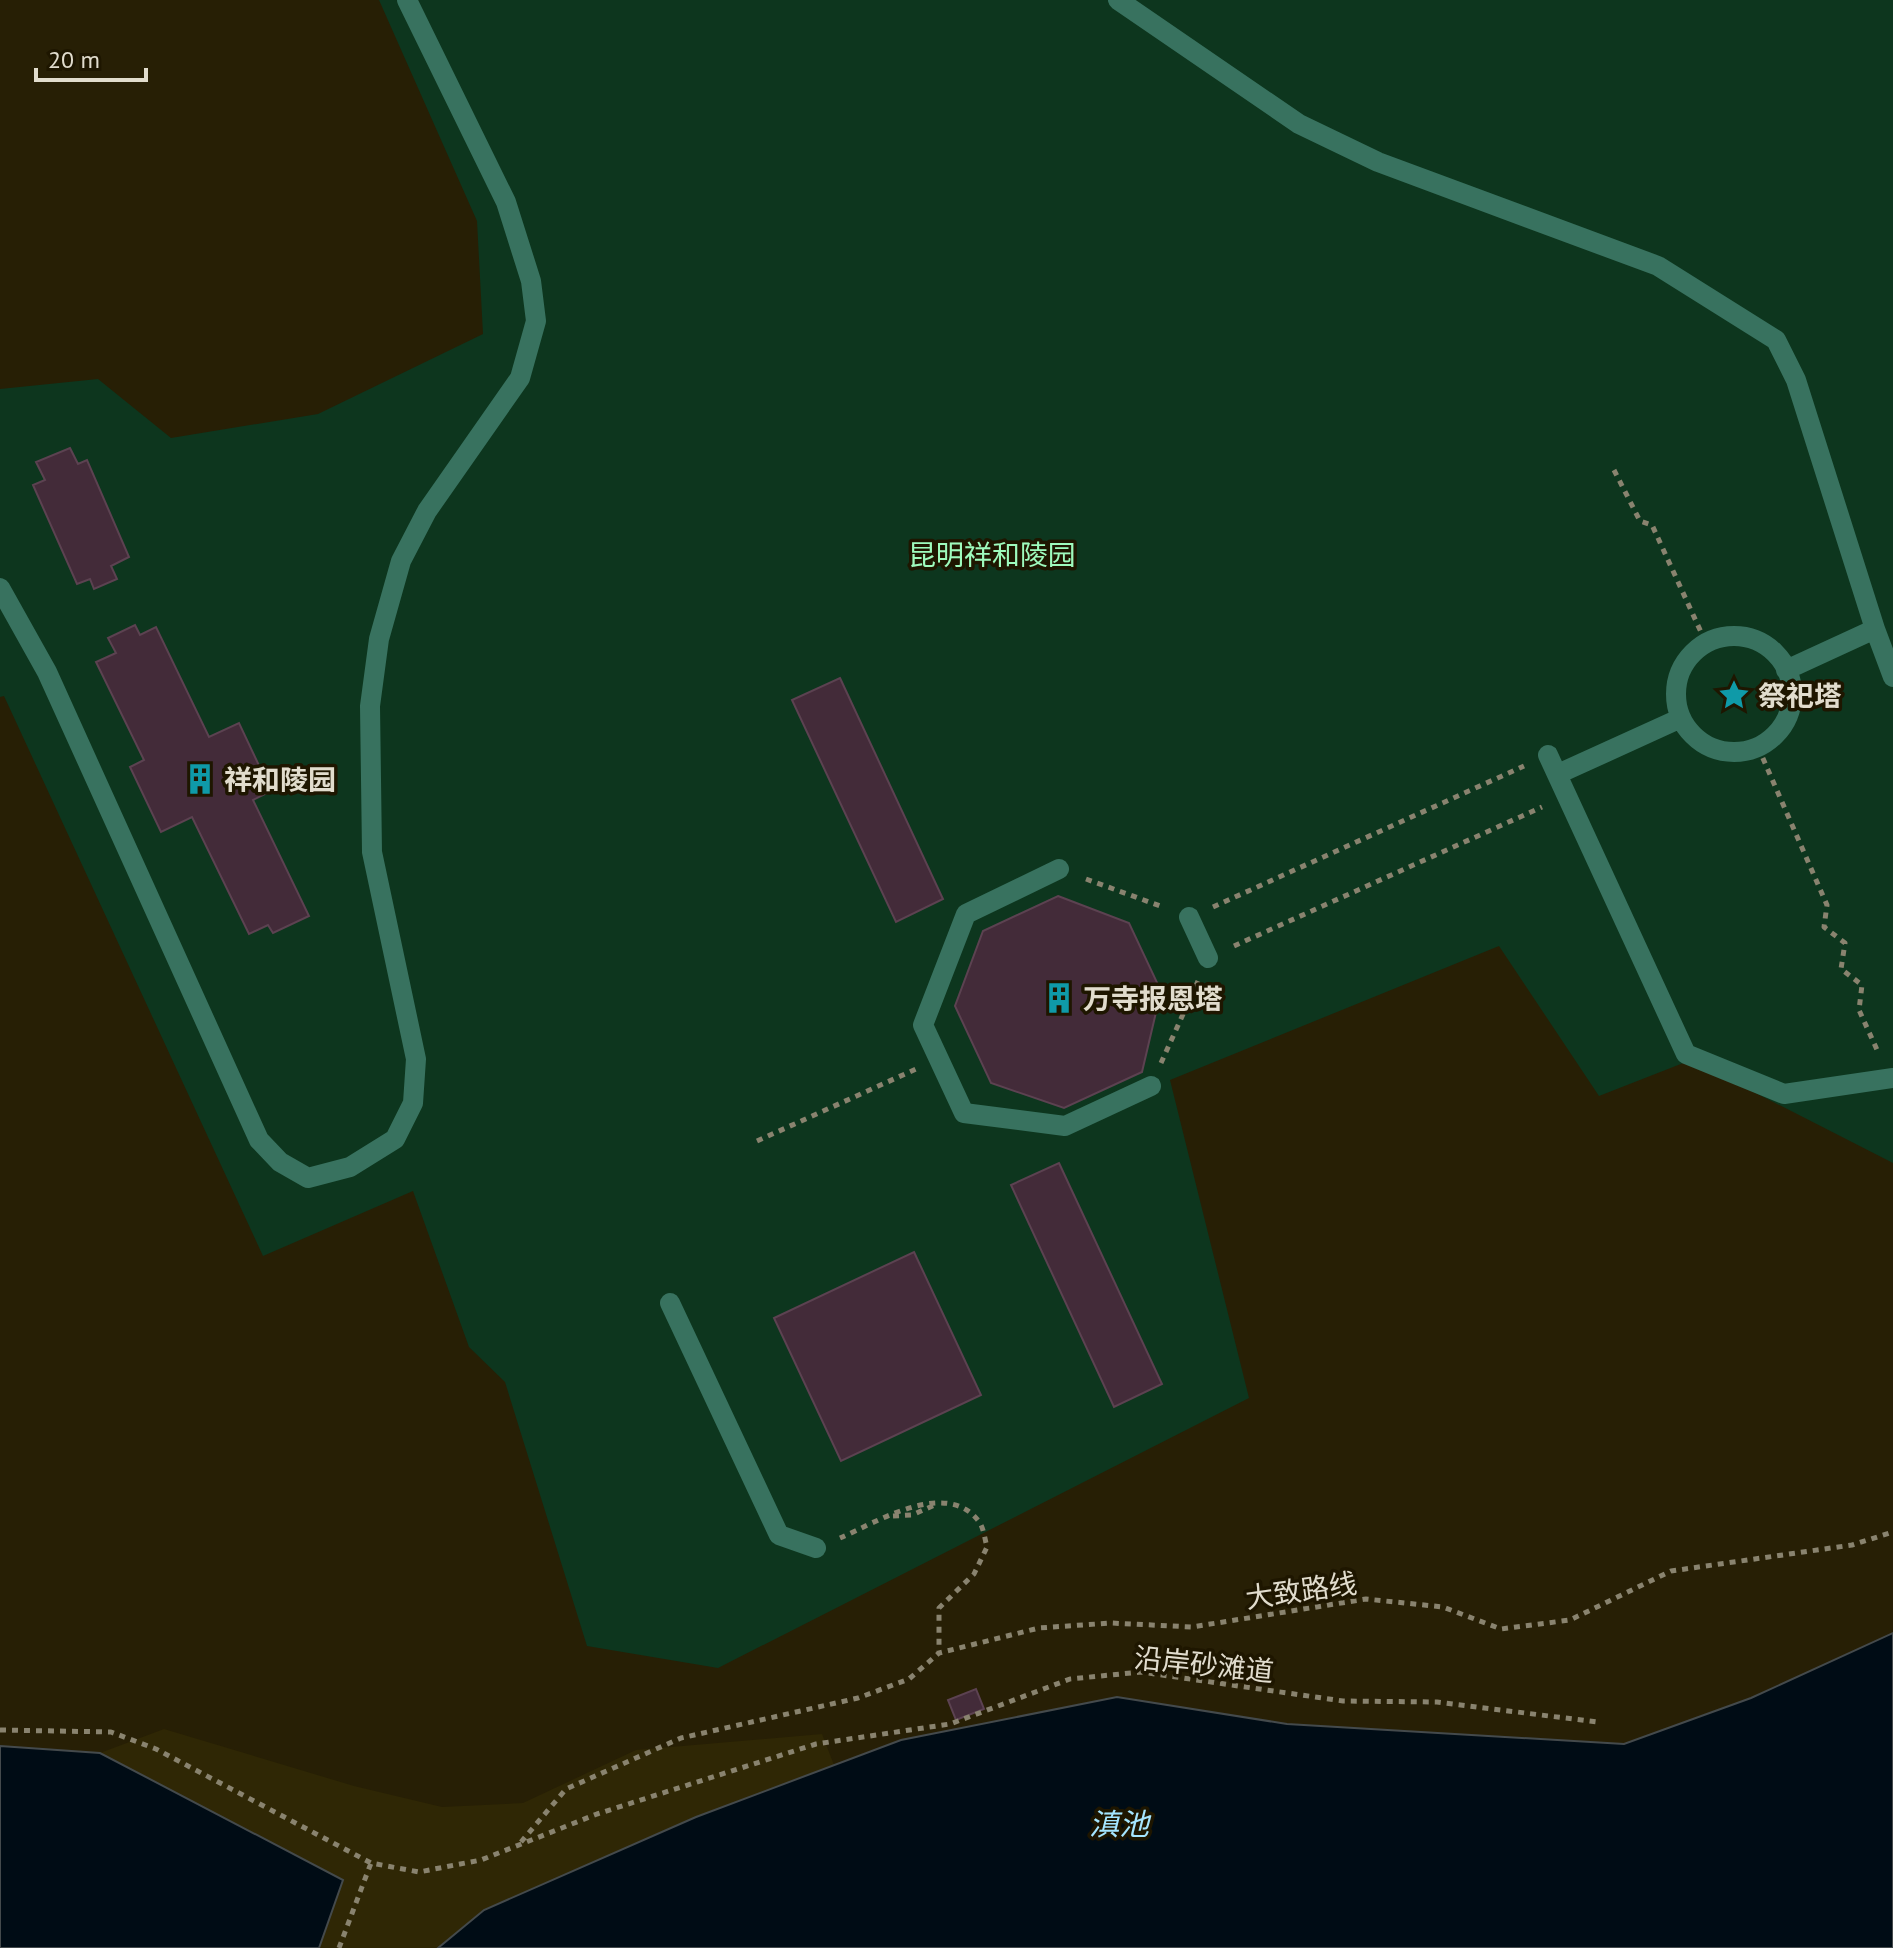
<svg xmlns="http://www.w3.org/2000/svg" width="1893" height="1948" viewBox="0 0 1893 1948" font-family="'PT Sans','Noto Sans SC',sans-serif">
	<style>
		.green { fill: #0d361e }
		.sand { fill: #2f2705 }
		.water { fill: #000c15; stroke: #444a4c; stroke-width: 2 }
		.building { fill: #432b39; stroke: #5c4251; stroke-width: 2 }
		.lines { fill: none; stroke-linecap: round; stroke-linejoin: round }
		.path { stroke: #89836f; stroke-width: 5; stroke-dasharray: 6 6; stroke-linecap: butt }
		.minor { stroke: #38725f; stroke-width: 20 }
		.labels { text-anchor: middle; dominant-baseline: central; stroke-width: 7; stroke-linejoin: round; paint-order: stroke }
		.park-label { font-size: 28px; fill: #9efbbd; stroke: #1e1600 }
		.poi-label { font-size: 28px; font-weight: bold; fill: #e1dccd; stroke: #1e1600; text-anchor: start }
		.street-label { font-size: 28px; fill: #e1dccd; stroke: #1e1600 }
		.water-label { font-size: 30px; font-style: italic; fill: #a5e6ff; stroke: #1e1600 }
	</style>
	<rect width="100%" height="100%" fill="#271f05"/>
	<path class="green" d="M379,0H1893V1163L1691,1060L1599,1096L1499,946L1170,1080L1249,1398L718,1668L587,1646L505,1382L469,1347L413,1191L263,1256L4,696L0,697V389L98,379L171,438L318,414L483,334L477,221Z"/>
	<path class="sand" d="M164,1729L354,1786L442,1807L523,1803L636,1750L822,1734L834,1765L696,1817L484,1910L438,1948H319L343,1880L100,1753Z"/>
	<path class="water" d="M1893,1633V1948H438L484,1910L696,1817L901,1740L1117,1697L1287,1724L1624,1744L1751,1698Z
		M0,1746L100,1753L343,1880L319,1948H0Z"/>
	<path class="building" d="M70,448L78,464L87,460L129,557L111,566L117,579L94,589L90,579L77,584L33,485L45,480L36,462Z
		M135,625L140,635L156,627L209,737L239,723L271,791L253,800L309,916L273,933L268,925L249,934L192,817L161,832L130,767L144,760L96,662L116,653L108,638Z
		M840,678L943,899L896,922L792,700Z
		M1058,896L1129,923L1161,991L1142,1072L1064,1108L991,1083L955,1006L983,931Z
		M1059,1163L1162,1384L1114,1407L1011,1185Z
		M914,1252L981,1395L841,1461L774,1318Z
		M976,1689L984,1709L956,1720L948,1700Z"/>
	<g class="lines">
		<path class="path" d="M1614,470L1640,521L1652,525L1706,643
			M1758,747L1827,905L1824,927L1845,943L1841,969L1862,985L1859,1010L1878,1052
			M1086,879L1163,907
			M1213,907L1524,766
			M1234,946L1542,807
			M1161,1063L1198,981
			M757,1141L916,1069
			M893,1516L912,1515L937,1504
			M840,1538C877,1522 948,1477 980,1523C984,1530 985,1540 987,1547L974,1574L939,1608V1653
			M0,1730L111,1732L156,1749L371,1863L419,1872L481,1860L597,1814L816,1744L950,1724L1070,1679L1141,1672L1343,1701L1437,1702L1597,1722
			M521,1842L566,1789L681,1738L858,1698L909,1679L939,1653L1039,1628L1111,1623L1192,1627L1366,1599L1443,1607L1501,1629L1570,1620L1671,1571L1852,1545L1893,1532
			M339,1948L371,1863"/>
		<path class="minor" d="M1118,0L1299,124L1378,162L1658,266L1776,340L1796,380L1875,629
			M0,588L47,672L259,1140L280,1162L308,1178L350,1167L395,1139L413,1103L416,1059L372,852L370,706L379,639L401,561L427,511L520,378L536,321L531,281L506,202L407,0
			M1676 694a58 58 0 1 1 116 0a58 58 0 1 1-116 0Z
			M1786,670L1875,629L1893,677
			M1548,755L1686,1054L1784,1094L1893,1078
			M1558,774L1681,718
			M1059,869L966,914L923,1025L964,1113L1065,1126L1151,1086
			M1189,917L1208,958
			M670,1303L779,1535L816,1548"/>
	</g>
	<defs>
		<symbol id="sight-bare" viewBox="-9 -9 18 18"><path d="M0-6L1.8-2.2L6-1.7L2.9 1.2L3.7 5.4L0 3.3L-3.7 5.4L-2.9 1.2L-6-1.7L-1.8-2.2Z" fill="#0f9aa8" stroke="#1e1600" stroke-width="2.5" paint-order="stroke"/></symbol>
		<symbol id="building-bare" viewBox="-9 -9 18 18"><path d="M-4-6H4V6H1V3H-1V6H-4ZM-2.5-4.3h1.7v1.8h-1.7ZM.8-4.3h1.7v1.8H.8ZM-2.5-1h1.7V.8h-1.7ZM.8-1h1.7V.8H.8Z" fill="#0f9aa8" stroke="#1e1600" stroke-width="2.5" paint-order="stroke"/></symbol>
	</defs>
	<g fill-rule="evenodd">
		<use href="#sight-bare" x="1712" y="673" width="44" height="44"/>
		<use href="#building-bare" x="178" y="757" width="44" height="44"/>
		<use href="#building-bare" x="1037" y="976" width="44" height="44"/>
	</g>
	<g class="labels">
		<g class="park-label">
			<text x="992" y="554">昆明祥和陵园</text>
		</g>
		<g class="poi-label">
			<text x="1758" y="695">祭祀塔</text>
			<text x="224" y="779">祥和陵园</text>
			<text x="1083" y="998">万寺报恩塔</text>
		</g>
		<g class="street-label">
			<text transform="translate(1301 1590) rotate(-8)">大致路线</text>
			<text transform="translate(1204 1664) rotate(6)">沿岸砂滩道</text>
		</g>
		<g class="water-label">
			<text x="1119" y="1823">滇池</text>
		</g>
	</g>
	<path d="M36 68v12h110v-12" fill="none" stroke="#e1dccd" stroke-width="4"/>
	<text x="48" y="68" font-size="24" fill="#e1dccd" stroke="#1e1600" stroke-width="6" paint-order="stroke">20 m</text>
</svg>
